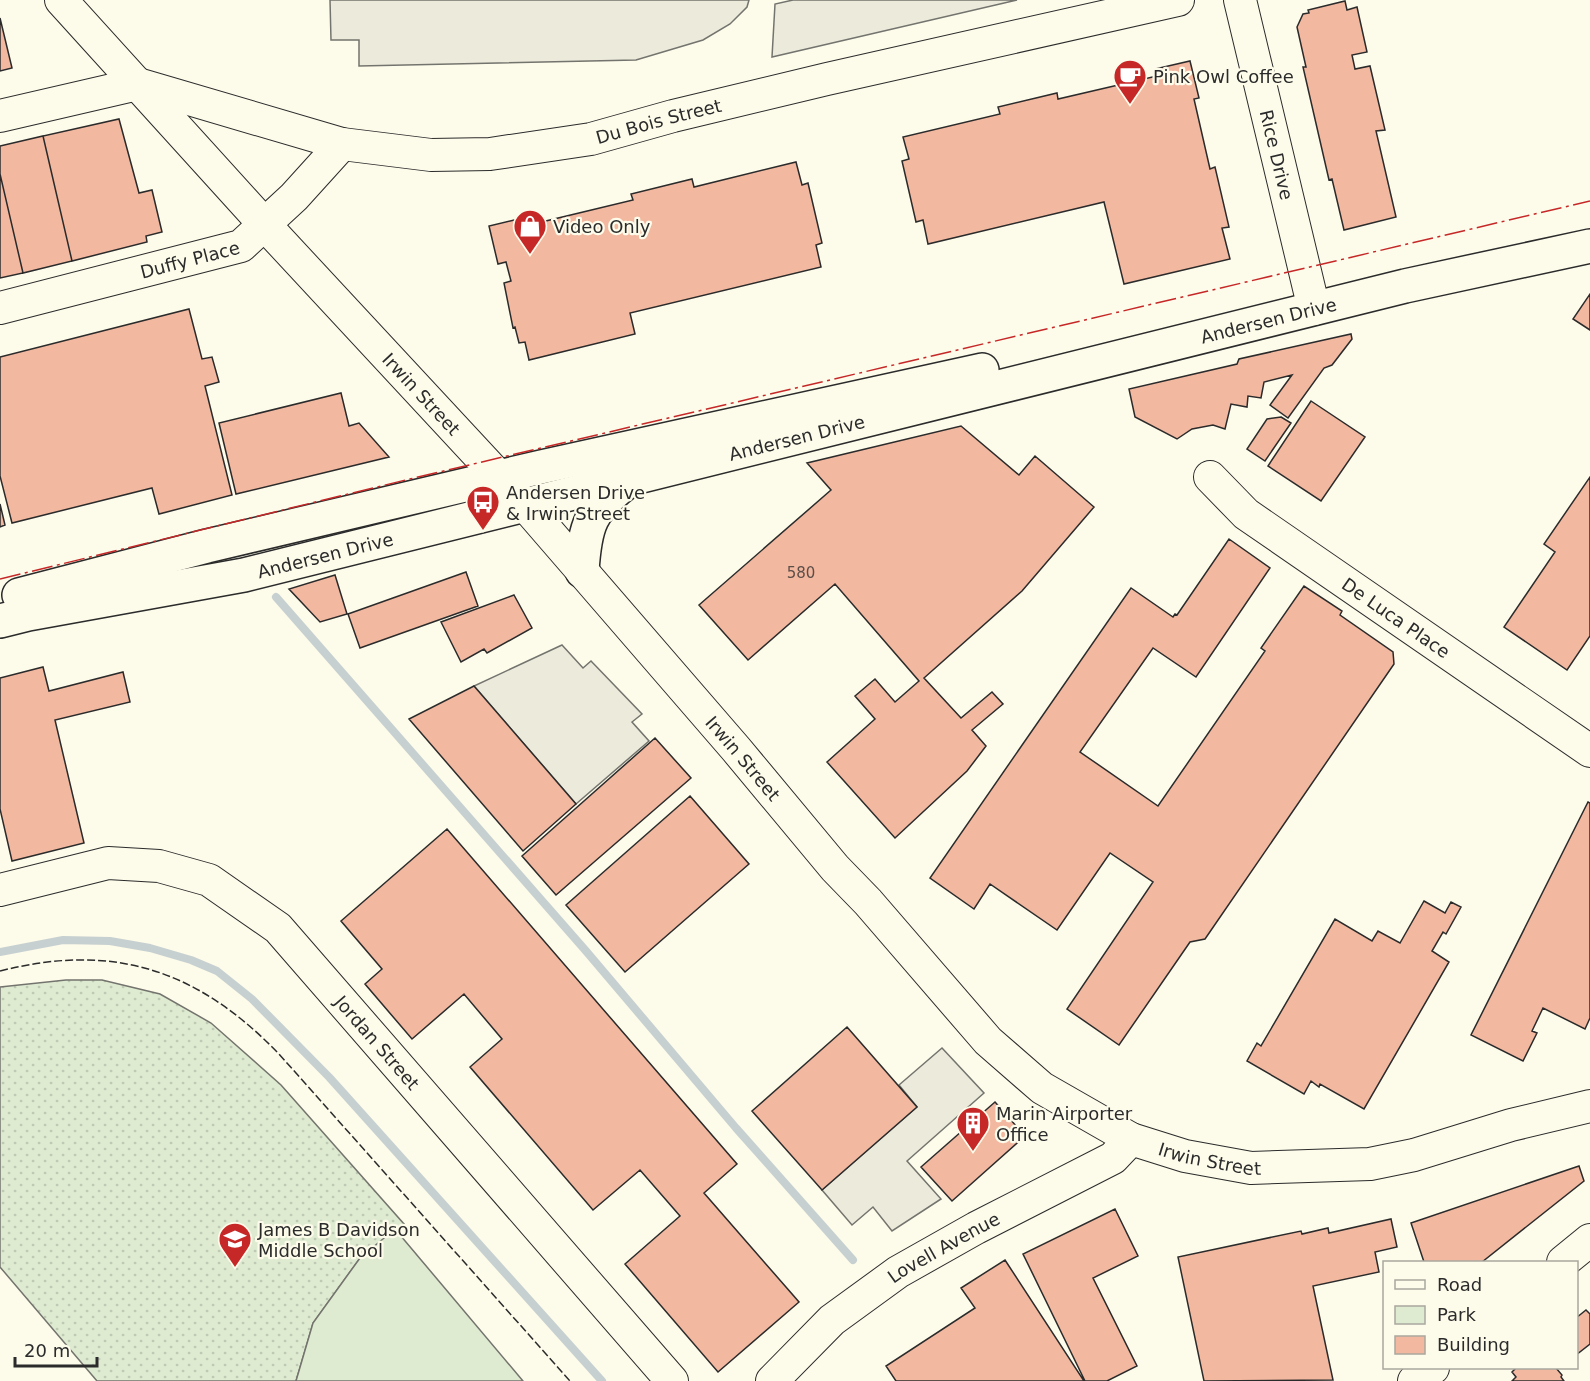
<svg xmlns="http://www.w3.org/2000/svg" width="1590" height="1381" viewBox="0 0 1590 1381" font-family="'DejaVu Sans',sans-serif">
	<style>
		.grass { fill: url(#grass-dots); stroke: #74746e; stroke-width: 1.5 }
		.park { fill: #deebd1; stroke: #74746e; stroke-width: 1.5 }
		.parking { fill: #eceadb; stroke: #74746e; stroke-width: 1.5 }
		.lines { fill: none; stroke-linecap: round; stroke-linejoin: round }
		.stream { stroke: #c7d0d0; stroke-width: 8 }
		.building { fill: #f2b8a0; stroke: #2b2b2b; stroke-width: 1.5 }
		.minor-casing { stroke: #2b2b2b; stroke-width: 34 }
		.major-casing { stroke: #2b2b2b; stroke-width: 36 }
		.minor { stroke: #fdfbea; stroke-width: 32 }
		.major { stroke: #fdfbea; stroke-width: 33 }
		.fence { stroke: #2b2b2b; stroke-width: 1.5; stroke-dasharray: 8 3; stroke-linecap: butt }
		.power { stroke: #c62828; stroke-width: 1.5; stroke-dasharray: 21 4.5 3 4.5; stroke-linecap: butt }
		.labels { text-anchor: middle; dominant-baseline: central; stroke-width: 4.5; stroke-linejoin: round; paint-order: stroke }
		.number-label { font-size: 15px; fill: #5d4e48 }
		.poi-label { font-size: 18px; fill: #2b2b2b; stroke: #fdfbea; text-anchor: start }
		.street-label { font-size: 18px; fill: #2b2b2b; stroke: #fdfbea }
	</style>
	<defs>
		<pattern id="grass-dots" width="8" height="8" patternUnits="userSpaceOnUse" patternTransform="scale(1.5)"><rect width="8" height="8" fill="#deebd1"/><path d="M2 2h.1M6 6h.1" fill="none" stroke="#bfcab4" stroke-width="1.8" stroke-linecap="round"/></pattern>
	</defs>
	<rect width="100%" height="100%" fill="#fdfbea"/>
	<path class="grass" d="M66,980H102L160,994L211,1023L281,1085L404,1224L360,1258L313,1323L296,1381H97L0,1267V987Z"/>
	<path class="park" d="M395,1229L523,1381H296L313,1323L360,1258Z"/>
	<path class="parking" d="M330,0H749L747,7L730,24L703,40L636,60L359,66V40H331Z
		M793,0H1017L772,57L775,4Z
		M562,645L583,668L591,661L642,714L632,722L649,741L576,804L474,686Z
		M942,1048L984,1093L907,1161L941,1199L892,1231L873,1207L852,1225L822,1190L917,1107L899,1085Z"/>
	<g class="lines">
		<path class="stream" d="M276,597L586,951L736,1128L853,1260
			M0,952L63,940L110,941L150,948L191,960L217,971L252,999L329,1077L602,1381"/>
	</g>
	<path class="building" d="M1345,1L1347,10L1357,7L1367,52L1352,55L1355,69L1370,66L1385,130L1376,131L1396,217L1344,230L1332,179L1329,180L1303,67H1306L1297,27L1303,14L1309,13L1308,10Z
		M0,18L12,68L0,71Z
		M1190,61L1199,98L1194,99L1210,169L1215,167L1229,227L1222,228L1230,259L1124,284L1104,202L928,244L923,220L916,222L902,161L909,159L903,137L1000,114L998,107L1057,93L1058,99L1157,76L1155,69Z
		M119,119L139,193L152,190L162,232L146,236L147,242L72,261L43,136Z
		M43,136L72,261L23,273L0,174V146Z
		M796,162L802,185L808,183L822,243L816,245L821,267L630,313L635,334L529,360L525,342L519,343L515,327L513,328L504,283L511,281L506,262L498,264L489,226L527,217L529,225L633,200L631,194L692,179L694,187Z
		M0,174L23,273L0,278Z
		M1590,294V330L1573,319Z
		M189,309L202,359L212,357L219,382L205,386L232,495L159,514L152,488L12,523L0,476V357Z
		M1351,334L1352,339L1332,365L1324,368L1288,418L1270,405L1292,375L1264,382L1261,398L1248,396L1247,407L1231,404L1225,429L1213,425L1192,429L1177,439L1135,417L1129,389L1237,364L1239,359Z
		M341,393L349,426L359,423L389,457L236,494L219,423Z
		M1311,401L1365,437L1321,501L1268,466Z
		M1281,417L1291,423L1265,461L1247,449L1267,419Z
		M961,426L1019,475L1035,456L1094,507L1022,591L924,678L961,718L992,692L1003,704L972,730L986,746L967,771L895,838L827,762L875,719L855,696L875,679L895,702L919,681L835,584L748,660L699,605L831,490L807,463Z
		M1590,477V636L1567,670L1504,627L1555,552L1544,544Z
		M0,504L5,525L0,527Z
		M1229,539L1270,568L1196,677L1153,648L1080,752L1158,806L1265,651L1261,648L1304,586L1342,611L1340,615L1393,652L1394,664L1205,939L1190,942L1119,1045L1067,1009L1153,882L1110,853L1057,930L990,884L974,909L930,878L1131,588L1173,617L1175,614L1177,615Z
		M466,572L478,606L360,648L348,614Z
		M335,575L347,614L320,622L289,589Z
		M514,595L532,628L487,653L484,649L461,662L441,622Z
		M43,667L49,691L123,672L130,702L55,720L84,843L12,861L0,809V678Z
		M474,686L576,804L523,851L409,719Z
		M655,738L691,778L556,895L522,856Z
		M690,796L749,864L625,972L566,905Z
		M1588,802L1590,803V1018L1585,1029L1543,1008L1532,1031L1537,1033L1523,1061L1471,1035Z
		M447,829L737,1164L704,1193L799,1302L718,1372L625,1264L680,1216L640,1170L593,1210L470,1067L502,1039L464,994L412,1039L365,984L382,969L341,921Z
		M1424,901L1445,913L1451,902L1461,907L1446,934L1443,932L1432,951L1449,962L1364,1109L1320,1084L1319,1087L1311,1081L1304,1094L1247,1061L1257,1043L1261,1046L1335,919L1372,941L1378,931L1400,943Z
		M847,1027L917,1107L822,1190L752,1111Z
		M995,1102L1025,1136L952,1201L921,1167Z
		M1579,1166L1584,1181L1482,1262H1424L1411,1223Z
		M1115,1209L1138,1256L1093,1278L1137,1366L1107,1381H1085L1023,1254Z
		M1391,1219L1397,1247L1375,1252L1379,1272L1313,1286L1333,1380L1204,1381L1178,1257L1301,1231L1302,1234L1328,1228L1329,1233Z
		M1005,1260L1084,1381H896L886,1366L975,1308L961,1288Z
		M1586,1310L1590,1314V1344L1576,1355V1318Z
		M1516,1368H1556L1562,1375L1561,1377L1564,1381H1512L1516,1377L1512,1372Z"/>
	<g class="lines">
		<defs>
			<g id="minor">
				<path id="s1" d="M61,0L265,225L525,505L736,749L835,868L868,902L988,1041L1042,1088L1131,1139L1185,1156L1251,1168L1370,1164L1414,1155L1511,1125L1590,1106"/>
				<path id="s2" d="M1240,0L1314,309"/>
				<path id="s3" d="M0,116L138,84L342,144L431,155L490,154L591,139L673,116L827,79L1178,0"/>
				<path id="s4" d="M0,308L241,246L294,197L342,144"/>
				<path id="s5" d="M1210,477L1246,514L1590,751"/>
				<path id="s6" d="M0,890L108,863L159,866L209,880L278,928L672,1381"/>
				<path d="M1563,1262L1590,1240"/>
				<path id="s7" d="M772,1381L832,1320L898,1272L976,1228L1113,1158L1131,1139"/>
				<path d="M1414,1381L1433,1368"/>
			</g>
			<g id="major">
				<path d="M582,571C585,524 590,510 628,481"/>
				<path d="M19,595L207,546L541,467L982,370"/>
				<path id="s8" d="M0,621L28,614L244,575L1405,286L1590,246"/>
			</g>
		</defs>
		<use href="#minor" class="minor-casing"/>
		<use href="#major" class="major-casing"/>
		<use href="#minor" class="minor"/>
		<use href="#major" class="major"/>
		<path class="fence" d="M0,971C114,942 198,970 279,1054L570,1381"/>
		<path class="power" d="M0,579L418,477L1590,201"/>
	</g>
	<defs>
		<symbol id="cafe-pin" viewBox="-11 -11 22 30"><path d="M0 17L-7.5 6A9.5 9.5 0 1 1 7.5 6Z" fill="#c62828" stroke="#fdfbea"/><path d="M-5.5-4.5H6V0H3Q3 3.5 0 3.5H-2.5Q-5.5 3.5-5.5 0ZM3-3.2v2h1.7v-2ZM-6 4.5H4V6H-6Z" fill="#fff"/></symbol>
		<symbol id="shop-pin" viewBox="-11 -11 22 30"><path d="M0 17L-7.5 6A9.5 9.5 0 1 1 7.5 6Z" fill="#c62828" stroke="#fdfbea"/><path d="M-5-2.5h2.3a2.7 3.5 0 0 1 5.4 0H5L5.5 6h-11ZM-1.5-2.5h3a1.5 2.3 0 0 0-3 0Z" fill="#fff"/></symbol>
		<symbol id="bus-pin" viewBox="-11 -11 22 30"><path d="M0 17L-7.5 6A9.5 9.5 0 1 1 7.5 6Z" fill="#c62828" stroke="#fdfbea"/><path d="M-5-6H5V4H4V6H2V4H-2V6H-4V4H-5ZM-3.5-4V0h7V-4ZM-3.5 1.2v1.5H-2V1.2ZM2 1.2v1.5H3.5V1.2Z" fill="#fff"/></symbol>
		<symbol id="building-pin" viewBox="-11 -11 22 30"><path d="M0 17L-7.5 6A9.5 9.5 0 1 1 7.5 6Z" fill="#c62828" stroke="#fdfbea"/><path d="M-4-6H4V6H1V3H-1V6H-4ZM-2.5-4.3h1.7v1.8h-1.7ZM.8-4.3h1.7v1.8H.8ZM-2.5-1h1.7V.8h-1.7ZM.8-1h1.7V.8H.8Z" fill="#fff"/></symbol>
		<symbol id="school-pin" viewBox="-11 -11 22 30"><path d="M0 17L-7.5 6A9.5 9.5 0 1 1 7.5 6Z" fill="#c62828" stroke="#fdfbea"/><path d="M0-5L7-2L0 1L-7-2ZM-4 1L0 2.5L4 1V4Q0 6-4 4Z" fill="#fff"/></symbol>
	</defs>
	<g fill-rule="evenodd">
		<use href="#cafe-pin" x="1111" y="57" width="38" height="52"/>
		<use href="#shop-pin" x="511" y="207" width="38" height="52"/>
		<use href="#bus-pin" x="464" y="483" width="38" height="52"/>
		<use href="#building-pin" x="954" y="1104" width="38" height="52"/>
		<use href="#school-pin" x="216" y="1220" width="38" height="52"/>
	</g>
	<g class="labels">
		<g class="number-label">
			<text x="801" y="573">580</text>
		</g>
		<g class="poi-label">
			<text x="1153" y="76">Pink Owl Coffee</text>
			<text x="553" y="226">Video Only</text>
			<text x="506" y="492">Andersen Drive<tspan x="506" dy="21">&amp; Irwin Street</tspan></text>
			<text x="996" y="1113">Marin Airporter<tspan x="996" dy="21">Office</tspan></text>
			<text x="258" y="1229">James B Davidson<tspan x="258" dy="21">Middle School</tspan></text>
		</g>
		<g class="street-label">
			<text stroke="none"><textPath href="#s3" startOffset="675">Du Bois Street</textPath></text>
			<text stroke="none"><textPath href="#s2" startOffset="159">Rice Drive</textPath></text>
			<text stroke="none"><textPath href="#s4" startOffset="196">Duffy Place</textPath></text>
			<text stroke="none"><textPath href="#s8" startOffset="1304">Andersen Drive</textPath></text>
			<text stroke="none"><textPath href="#s1" startOffset="534">Irwin Street</textPath></text>
			<text stroke="none"><textPath href="#s8" startOffset="818">Andersen Drive</textPath></text>
			<text stroke="none"><textPath href="#s8" startOffset="332">Andersen Drive</textPath></text>
			<text stroke="none"><textPath href="#s5" startOffset="234">De Luca Place</textPath></text>
			<text stroke="none"><textPath href="#s1" startOffset="1020">Irwin Street</textPath></text>
			<text stroke="none"><textPath href="#s6" startOffset="450">Jordan Street</textPath></text>
			<text stroke="none"><textPath href="#s1" startOffset="1650">Irwin Street</textPath></text>
			<text stroke="none"><textPath href="#s7" startOffset="219">Lovell Avenue</textPath></text>
		</g>
	</g>
	<rect x="1383" y="1261" width="195" height="108" fill="#fdfbea" stroke="#a9a89e" stroke-width="1.5"/>
	<rect x="1395" y="1280" width="30" height="9" fill="#fdfbea" stroke="#a9a89e" stroke-width="1.5"/>
	<text x="1437" y="1291" font-size="18" fill="#2b2b2b">Road</text>
	<rect x="1395" y="1306" width="30" height="18" fill="#deebd1" stroke="#a9a89e" stroke-width="1.5"/>
	<text x="1437" y="1321" font-size="18" fill="#2b2b2b">Park</text>
	<rect x="1395" y="1336" width="30" height="18" fill="#f2b8a0" stroke="#a9a89e" stroke-width="1.5"/>
	<text x="1437" y="1351" font-size="18" fill="#2b2b2b">Building</text>
	<path d="M15 1357v9h82v-9" fill="none" stroke="#2b2b2b" stroke-width="3"/>
	<text x="24" y="1357" font-size="18" fill="#2b2b2b" stroke="#fdfbea" stroke-width="4.5" paint-order="stroke">20 m</text>
</svg>
